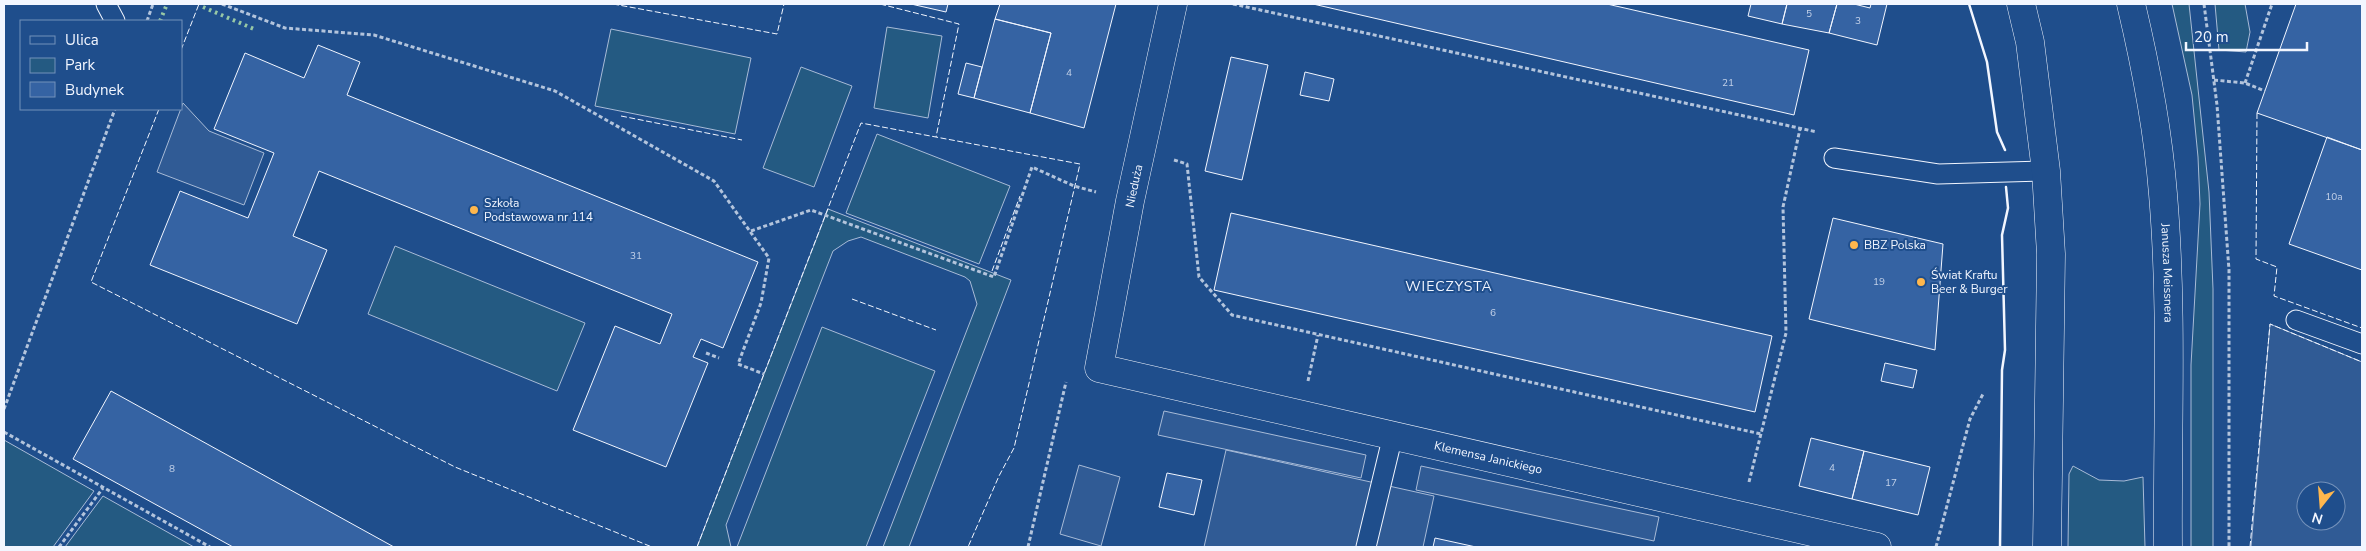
<svg xmlns="http://www.w3.org/2000/svg" width="2366" height="551" viewBox="0 0 2366 551" font-family="'Nunito Sans',sans-serif">
	<style>
		.green { fill: #245a82; stroke: #a8bbd7 }
		.parking { fill: #305b95; stroke: #a8bbd7; fill-rule: evenodd }
		.building { fill: #3563a3; stroke: #f2f6ff }
		.lines { fill: none; stroke-linecap: round; stroke-linejoin: round }
		.service-casing { stroke: #f2f6ff; stroke-width: 21 }
		.minor-casing { stroke: #f2f6ff; stroke-width: 29 }
		.secondary-casing { stroke: #f2f6ff; stroke-width: 29 }
		.path { stroke: #b3c4dc; stroke-width: 3; stroke-dasharray: 4 2.5; stroke-linecap: butt }
		.service { stroke: #1f4e8c; stroke-width: 19 }
		.minor { stroke: #1f4e8c; stroke-width: 28 }
		.secondary { stroke: #1f4e8c; stroke-width: 28 }
		.hedge { stroke: #97c8a6; stroke-width: 4; stroke-dasharray: 2.5 4; stroke-linecap: butt }
		.fence { stroke: #f2f6ff; stroke-width: 1; stroke-dasharray: 6 2.5; stroke-linecap: butt }
		.wall { stroke: #f2f6ff; stroke-width: 2.5 }
		.poi-dot { fill: #ffb74d; stroke: #1f4e8c; stroke-width: 2 }
		.labels { text-anchor: middle; dominant-baseline: central; stroke-width: 4; stroke-linejoin: round; paint-order: stroke }
		.number-label { font-size: 10px; fill: #c3d1e8 }
		.street-label { font-size: 12px; fill: #f2f6ff; stroke: #1f4e8c }
		.poi-label { font-size: 12px; fill: #f2f6ff; stroke: #1f4e8c; text-anchor: start }
		.neighbourhood-label { font-size: 14px; letter-spacing: 1px; fill: #f2f6ff; stroke: #1f4e8c }
	</style>
	<rect width="100%" height="100%" fill="#1f4e8c"/>
	<path class="green" d="M2172,4H2189L2209,192L2213,289V547H2191V365L2200,204L2198,157L2192,95Z
		M2215,4H2245L2250,32L2246,52L2219,50Z
		M887,27L942,36L928,118L874,108Z
		M611,29L751,58L735,134L595,106Z
		M801,67L852,86L814,187L763,168Z
		M877,134L1010,186L979,264L846,213Z
		M828,209L1011,280L909,547H883L977,304L970,281L965,277L861,237L848,241L833,251L726,525L731,547H697Z
		M395,246L585,323L557,391L368,314Z
		M822,327L935,371L866,547H737Z
		M4,440L94,491L53,547H4Z
		M2073,466L2099,480L2124,481L2143,477L2145,547H2068L2069,474Z
		M103,496L194,547H65Z"/>
	<path class="parking" d="M183,103L209,131L264,153L244,205L157,172Z
		M2270,324L2362,362V547H2251ZM2306,491H2336V521H2306Z
		M1164,411L1366,455L1361,478L1158,435Z
		M1226,450L1434,496L1423,547H1204Z
		M1079,465L1120,477L1101,546L1060,534Z
		M1421,466L1659,517L1654,541L1416,490Z"/>
	<path class="building" d="M911,4H948L946,12Z
		M1000,4H1116L1084,128L1030,113L1051,33L995,19Z
		M1313,4H1607L1809,50L1794,115Z
		M1751,4H1787L1782,24L1748,16Z
		M1787,4H1837L1829,33L1782,24Z
		M1837,4H1854L1870,8L1871,4H1887L1877,45L1829,33Z
		M2296,4H2362V150L2257,113Z
		M995,19L1051,33L1030,113L974,98Z
		M318,45L360,62L347,95L758,262L723,348L701,339L693,357L708,363L666,467L573,430L615,326L660,344L672,314L319,171L293,236L327,250L297,324L150,265L180,191L248,218L274,153L214,129L245,53L304,78Z
		M1231,57L1268,65L1242,180L1205,171Z
		M966,63L982,67L974,98L958,94Z
		M1305,72L1334,79L1329,101L1300,95Z
		M2327,137L2362,150V270L2289,244Z
		M1231,213L1772,336L1755,412L1214,290Z
		M1833,218L1943,244L1935,350L1809,319Z
		M1885,363L1917,370L1913,388L1881,381Z
		M111,391L394,547H233L73,459Z
		M1811,438L1864,451L1852,499L1799,486Z
		M1864,451L1930,467L1918,515L1852,499Z
		M1167,473L1202,480L1194,515L1159,507Z
		M1435,538L1476,547H1433Z"/>
	<g class="lines">
		<defs>
			<path id="service" d="M106,4L115,21
				M1834,158L1938,174L2046,171
				M2296,320L2362,344
				M1366,547L1393,435"/>
			<g id="minor">
				<path id="s1" d="M1173,4L1130,201L1099,368L1877,547"/>
			</g>
			<g id="secondary">
				<path d="M2021,4L2030,42L2046,171L2051,254L2047,547"/>
				<path id="s2" d="M2131,4C2146,67 2158,130 2163,194C2173,312 2167,430 2168,547"/>
			</g>
		</defs>
		<use href="#service" class="service-casing"/>
		<use href="#minor" class="minor-casing"/>
		<use href="#secondary" class="secondary-casing"/>
		<path class="path" d="M222,4L285,28L374,35L555,91L714,181L769,258L761,303L738,364L764,374
			M1233,4L1817,132
			M2204,4L2217,105L2229,270V547
			M147,21L153,4
			M2214,80L2245,83L2265,91
			M2245,83L2272,4
			M1174,160L1187,164L1199,277L1232,315L1761,434
			M751,231L811,210L994,277L1032,167L1074,186L1096,192
			M706,353L719,358
			M1308,381L1318,335
			M4,409L115,109
			M4,432L210,547
			M1749,482L1786,333L1783,207L1800,129
			M59,547L103,488
			M1028,547L1066,382
			M1936,547L1970,419L1983,394"/>
		<use href="#service" class="service"/>
		<use href="#minor" class="minor"/>
		<use href="#secondary" class="secondary"/>
		<path class="hedge" d="M203,7L254,29
			M160,21L167,4"/>
		<path class="fence" d="M613,4L777,34L784,4
			M880,4L959,24L936,137
			M181,50L199,4
			M159,109L91,282L455,467L652,547
			M2257,113L2256,259L2277,267L2274,296L2362,328
			M621,116L742,140
			M992,271L1020,196
			M852,299L936,330
			M697,547L861,123L1080,164L1014,448L999,476L968,547
			M2250,547L2270,324L2362,362"/>
		<path class="wall" d="M1969,4L1987,62L1997,132L2005,150
			M2000,547L2002,370L2005,350L2002,235L2008,208L2006,187"/>
	</g>
	<g class="poi-dot">
		<circle cx="474" cy="210" r="5"/>
		<circle cx="1854" cy="245" r="5"/>
		<circle cx="1921" cy="282" r="5"/>
	</g>
	<g class="labels">
		<g class="number-label">
			<text x="1809" y="14">5</text>
			<text x="1858" y="21">3</text>
			<text x="1069" y="73">4</text>
			<text x="1728" y="83">21</text>
			<text x="2334" y="197">10a</text>
			<text x="636" y="256">31</text>
			<text x="1879" y="282">19</text>
			<text x="1493" y="313">6</text>
			<text x="1832" y="468">4</text>
			<text x="172" y="469">8</text>
			<text x="1891" y="483">17</text>
		</g>
		<g class="street-label">
			<text transform="translate(1134 186) rotate(-78)">Nieduża</text>
			<text stroke="none"><textPath href="#s2" startOffset="272">Janusza Meissnera</textPath></text>
			<text stroke="none"><textPath href="#s1" startOffset="771">Klemensa Janickiego</textPath></text>
		</g>
		<g class="poi-label">
			<text x="484" y="203">Szkoła<tspan x="484" dy="14">Podstawowa nr 114</tspan></text>
			<text x="1864" y="245">BBZ Polska</text>
			<text x="1931" y="275">Świat Kraftu<tspan x="1931" dy="14">Beer &amp; Burger</tspan></text>
		</g>
		<g class="neighbourhood-label">
			<text x="1449" y="286">WIECZYSTA</text>
		</g>
	</g>
	<rect width="2366" height="551" fill="none" stroke="#f2f6ff" stroke-width="10"/>
	<rect x="20" y="20" width="162" height="90" fill="#1f4e8c" stroke="#7391ba"/>
	<rect x="30" y="36" width="25" height="8" fill="#1f4e8c" stroke="#7391ba"/>
	<text x="65" y="45" font-size="15" fill="#f2f6ff">Ulica</text>
	<rect x="30" y="58" width="25" height="15" fill="#245a82" stroke="#7391ba"/>
	<text x="65" y="70" font-size="15" fill="#f2f6ff">Park</text>
	<rect x="30" y="82" width="25" height="15" fill="#3563a3" stroke="#7391ba"/>
	<text x="65" y="95" font-size="15" fill="#f2f6ff">Budynek</text>
	<g transform="translate(2321 506) rotate(197)"><circle r="24" fill="#1f4e8c" stroke="#7391ba"/>
	<path d="M0-4L9 19L0 12L-9 19Z" fill="#ffb74d"/>
	<text y="-8" font-size="14" font-weight="bold" text-anchor="middle" fill="#f2f6ff">N</text>
	</g>
	<path d="M2186 42v8h121v-8" fill="none" stroke="#f2f6ff" stroke-width="2.5"/>
	<text x="2194" y="42" font-size="15" fill="#f2f6ff" stroke="#1f4e8c" stroke-width="4" paint-order="stroke">20 m</text>
</svg>
